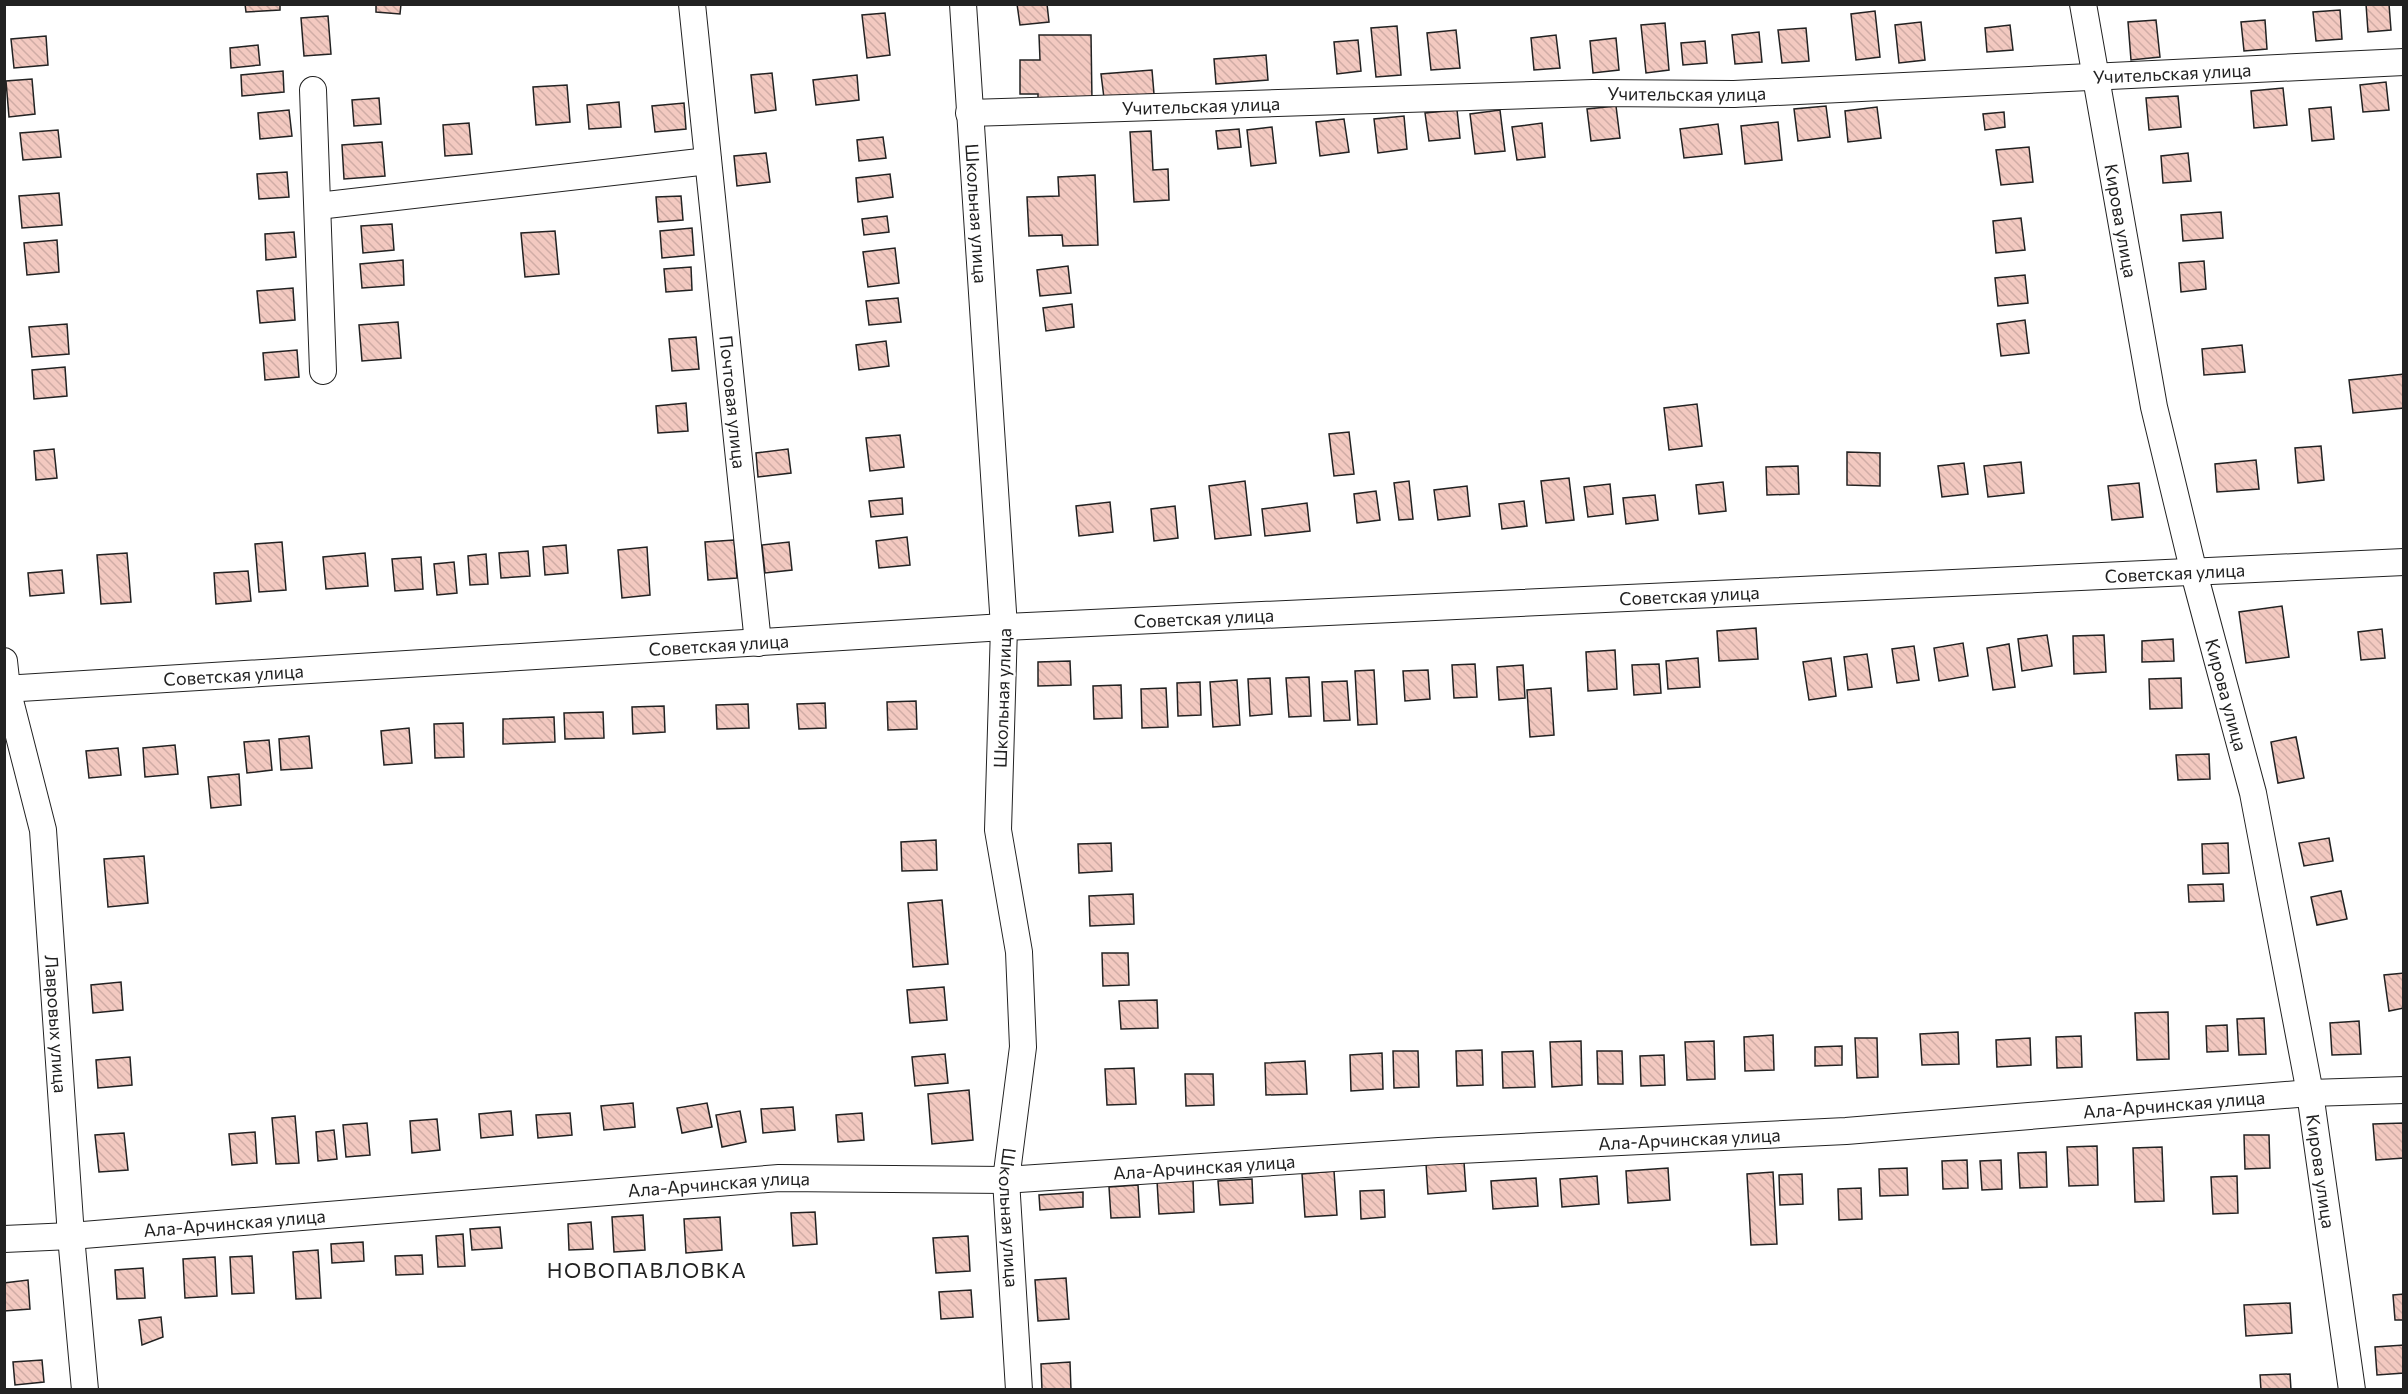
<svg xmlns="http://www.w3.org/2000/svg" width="2408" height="1394" viewBox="0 0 2408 1394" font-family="Commissioner,sans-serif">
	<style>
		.building { fill: url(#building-back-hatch); stroke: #222; stroke-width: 1.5 }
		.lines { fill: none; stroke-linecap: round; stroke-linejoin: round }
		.minor-casing { stroke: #222; stroke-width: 28 }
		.minor { stroke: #fff; stroke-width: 26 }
		.labels { text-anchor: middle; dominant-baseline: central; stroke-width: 4.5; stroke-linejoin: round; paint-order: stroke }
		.street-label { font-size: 18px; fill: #222; stroke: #fff }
		.quarter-label { font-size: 21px; letter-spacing: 1.5px; fill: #222; stroke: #fff }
	</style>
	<defs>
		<pattern id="building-back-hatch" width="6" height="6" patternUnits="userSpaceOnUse" patternTransform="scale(1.5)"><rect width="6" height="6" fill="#f3c9c0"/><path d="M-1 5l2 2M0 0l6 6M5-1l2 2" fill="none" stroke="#d0aca5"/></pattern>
	</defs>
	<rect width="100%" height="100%" fill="#fff"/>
	<path class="building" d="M245,4H280V10L246,12Z
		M376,4H401L400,14L376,12Z
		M1017,4H1047L1049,22L1020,25Z
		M2366,4H2389L2391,30L2368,32Z
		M2340,10L2342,39L2316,41L2313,12Z
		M1875,11L1880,57L1856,60L1851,14Z
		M885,13L890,55L867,58L862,15Z
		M328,16L331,54L304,56L301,18Z
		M2156,20L2160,57L2131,60L2128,22Z
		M2265,20L2267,49L2244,51L2241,22Z
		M1921,22L1925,60L1899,63L1895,25Z
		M1665,23L1669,70L1646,73L1641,25Z
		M2010,25L2013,50L1987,52L1985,28Z
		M1397,26L1401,75L1376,77L1371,28Z
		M1806,28L1809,61L1782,63L1778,30Z
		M1456,30L1460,68L1431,70L1427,33Z
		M1759,32L1762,62L1735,64L1732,35Z
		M1039,35H1091L1092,101L1038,102V94H1020V60H1040Z
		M1556,35L1560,68L1534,70L1531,38Z
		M46,36L48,65L14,68L11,39Z
		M1616,38L1619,70L1593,73L1590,41Z
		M1358,40L1361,71L1337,74L1334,42Z
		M1705,41L1707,63L1683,65L1681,43Z
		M258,45L260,65L231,68L230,48Z
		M1266,55L1268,80L1216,84L1214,59Z
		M1152,70L1154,94L1104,98L1101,74Z
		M283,71L284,92L242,96L241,75Z
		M772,73L776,110L755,113L751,75Z
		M857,75L859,100L816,105L813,80Z
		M32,79L35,114L9,117L6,81Z
		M2386,82L2389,110L2363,112L2360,85Z
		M567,85L570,122L536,125L533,87Z
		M2283,88L2287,125L2254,128L2251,91Z
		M2178,96L2181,127L2149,130L2146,98Z
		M379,98L381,124L354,126L352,100Z
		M619,102L621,127L589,129L587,105Z
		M684,103L686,129L655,132L652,106Z
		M1616,106L1620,138L1591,141L1587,109Z
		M1826,106L1830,137L1798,141L1794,109Z
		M1877,107L1881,138L1848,142L1845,111Z
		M2331,107L2334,139L2312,141L2309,109Z
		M289,110L292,136L260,139L258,113Z
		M1457,110L1460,138L1429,141L1425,113Z
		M1500,110L1505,151L1475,154L1470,114Z
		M2004,112L2005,127L1985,130L1983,114Z
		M1404,116L1407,149L1378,153L1374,119Z
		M1344,119L1349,152L1320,156L1316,122Z
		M1778,122L1782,160L1745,164L1741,126Z
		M469,123L472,154L445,156L443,125Z
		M1542,123L1545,157L1517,160L1512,127Z
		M1718,124L1722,154L1684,158L1680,129Z
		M1272,127L1276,163L1251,166L1247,130Z
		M1239,129L1241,147L1218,149L1216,131Z
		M58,130L61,157L23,160L20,133Z
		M1151,131L1153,170L1168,169L1169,200L1134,202L1130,132Z
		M883,137L886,158L859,161L857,140Z
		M382,142L385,176L344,179L342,145Z
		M2029,147L2033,182L2001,185L1996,150Z
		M766,153L770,182L737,186L734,156Z
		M2188,153L2191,181L2163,183L2161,156Z
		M287,172L289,197L259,199L257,174Z
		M890,174L893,197L858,202L856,178Z
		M1095,175L1098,245L1063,246L1062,235L1029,236L1027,197L1059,196L1058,177Z
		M59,193L62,225L22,228L19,196Z
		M681,196L683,220L658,222L656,197Z
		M2221,212L2223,238L2183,241L2181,215Z
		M887,216L889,232L864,235L862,219Z
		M2021,218L2025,250L1996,253L1993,221Z
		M392,224L394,250L363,253L361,226Z
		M692,228L694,255L662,258L660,231Z
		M555,231L559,274L525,277L521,233Z
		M294,232L296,257L266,260L265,234Z
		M57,240L59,272L27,275L24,243Z
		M895,248L899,283L868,287L863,252Z
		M403,260L404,285L362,288L360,264Z
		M2204,261L2206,289L2181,292L2179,263Z
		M1068,266L1071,293L1040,296L1037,270Z
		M691,267L692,290L666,292L664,269Z
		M2025,275L2028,303L1998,306L1995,278Z
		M293,288L295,320L260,323L257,291Z
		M898,298L901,322L869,325L866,301Z
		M1072,304L1074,327L1046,331L1043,308Z
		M2025,320L2029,353L2001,356L1997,324Z
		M398,322L401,358L362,361L359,325Z
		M67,324L69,354L32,357L29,327Z
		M696,337L699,369L672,371L669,339Z
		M886,341L889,366L859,370L856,345Z
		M2242,345L2245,372L2204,375L2202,349Z
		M297,350L299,377L265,380L263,353Z
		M65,367L67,396L34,399L32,370Z
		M2404,374V408L2353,413L2349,380Z
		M686,403L688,431L658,433L656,406Z
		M1697,404L1702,446L1669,450L1664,408Z
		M1349,432L1354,474L1334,476L1329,434Z
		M900,435L904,467L870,471L866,438Z
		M2321,446L2324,480L2298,483L2295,448Z
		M54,449L57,478L36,480L34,451Z
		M788,449L791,473L758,477L756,453Z
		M1847,452L1880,453V486L1847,485Z
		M2256,460L2259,489L2217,492L2215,464Z
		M2021,462L2024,493L1988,497L1984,466Z
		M1964,463L1968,494L1942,497L1938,466Z
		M1798,466L1799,494L1767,495L1766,467Z
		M1569,478L1574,520L1546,523L1541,481Z
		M1245,481L1251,535L1215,539L1209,486Z
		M1409,481L1413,519L1399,520L1394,483Z
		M1723,482L1726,511L1699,514L1696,485Z
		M2139,483L2143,517L2112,520L2108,486Z
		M1610,484L1613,514L1588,517L1584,487Z
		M1467,486L1470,516L1438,520L1434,490Z
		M1376,491L1380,520L1357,523L1354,494Z
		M1655,495L1658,520L1626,524L1623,498Z
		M902,498L903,514L871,517L869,501Z
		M1524,501L1527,526L1502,529L1499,504Z
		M1110,502L1113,532L1079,536L1076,506Z
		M1307,503L1310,531L1265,536L1262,509Z
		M1175,506L1178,538L1154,541L1151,509Z
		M907,537L910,565L879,568L876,541Z
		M734,540L737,578L708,580L705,542Z
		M282,542L286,590L259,592L255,544Z
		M789,542L792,570L765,573L762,545Z
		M566,545L568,573L545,575L543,547Z
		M647,547L650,595L622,598L618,550Z
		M528,551L530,576L501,578L499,553Z
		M127,553L131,602L101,604L97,555Z
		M365,553L368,586L326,589L323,557Z
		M486,554L488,584L470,585L468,556Z
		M421,557L423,589L395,591L392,559Z
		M454,562L457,593L437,595L434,564Z
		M62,570L64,593L30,596L28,573Z
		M248,571L251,601L216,604L214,573Z
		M2282,606L2289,657L2246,663L2239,612Z
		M1756,628L1758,659L1719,661L1717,631Z
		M2382,629L2385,658L2361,660L2358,632Z
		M2047,635L2052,666L2022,671L2018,639Z
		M2104,635L2106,672L2074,674L2073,636Z
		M2173,639L2174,661L2142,662V641Z
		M1963,643L1968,676L1939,681L1934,648Z
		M2009,644L2015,687L1993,690L1987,648Z
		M1914,646L1919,680L1897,683L1892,649Z
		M1615,650L1617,689L1588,691L1586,652Z
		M1867,654L1872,687L1848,690L1844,657Z
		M1698,658L1700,687L1668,689L1666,661Z
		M1831,658L1836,696L1809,700L1803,662Z
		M1070,661L1071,685L1038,686V662Z
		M1475,664L1477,697L1454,698L1452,665Z
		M1659,664L1661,693L1634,695L1632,665Z
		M1523,665L1525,698L1499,700L1497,667Z
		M1374,670L1377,724L1358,725L1355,671Z
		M1428,670L1430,699L1405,701L1403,671Z
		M1309,677L1311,716L1289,717L1286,678Z
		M1270,678L1272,714L1250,716L1248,679Z
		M2181,678L2182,708L2150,709L2149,679Z
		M1237,680L1240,725L1213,727L1210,682Z
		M1347,681L1350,720L1324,721L1322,682Z
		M1200,682L1201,715L1178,716L1177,683Z
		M1121,685L1122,718L1094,719L1093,686Z
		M1166,688L1168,727L1142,728L1141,689Z
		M1551,688L1554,735L1530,737L1527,690Z
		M916,701L917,729L888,730L887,702Z
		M825,703L826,728L799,729L797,704Z
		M748,704L749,728L717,729L716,705Z
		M664,706L665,732L633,734L632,707Z
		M603,712L604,738L565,739L564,713Z
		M554,717L555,742L503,744V719Z
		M463,723L464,757L435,758L434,724Z
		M409,728L412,763L384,765L381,731Z
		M309,736L312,768L281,770L279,739Z
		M2296,737L2304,778L2278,783L2271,742Z
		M269,740L272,770L247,773L244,742Z
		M175,745L178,774L145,777L143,748Z
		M118,748L121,775L89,778L86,751Z
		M2209,754L2210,779L2178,780L2176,755Z
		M239,774L241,805L211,808L208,777Z
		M2329,838L2333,861L2304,866L2299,843Z
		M936,840L937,870L902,871L901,842Z
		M1111,843L1112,871L1079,873L1078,844Z
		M2228,843L2229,873L2203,874L2202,844Z
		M144,856L148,903L108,907L104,859Z
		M2223,884L2224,901L2189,902L2188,885Z
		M2341,891L2347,919L2317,925L2311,897Z
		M1133,894L1134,924L1090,926L1089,896Z
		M942,900L948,964L913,967L908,903Z
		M1102,953H1128L1129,985L1103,986Z
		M2404,973V1008L2389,1011L2384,975Z
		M121,982L123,1010L93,1013L91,985Z
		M944,987L947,1020L910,1023L907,990Z
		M1157,1000L1158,1028L1121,1029L1119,1001Z
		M2168,1012L2169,1059L2137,1060L2135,1013Z
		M2264,1018L2266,1054L2239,1055L2237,1019Z
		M2359,1021L2361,1054L2332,1055L2330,1023Z
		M2227,1025L2228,1051L2207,1052L2206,1026Z
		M1958,1032L1959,1064L1922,1065L1920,1034Z
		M1773,1035L1774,1070L1745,1071L1744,1037Z
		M2081,1036L2082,1067L2057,1068L2056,1037Z
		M1855,1038H1877L1878,1077L1857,1078Z
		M2030,1038L2031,1065L1997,1067L1996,1040Z
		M1581,1041L1582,1085L1552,1087L1550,1042Z
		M1714,1041L1715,1079L1687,1080L1685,1042Z
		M1842,1046V1065L1815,1066V1047Z
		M1482,1050L1483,1085L1457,1086L1456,1051Z
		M1393,1051H1418L1419,1087L1394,1088Z
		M1533,1051L1535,1087L1503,1088L1502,1052Z
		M1597,1051H1622L1623,1084H1598Z
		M1382,1053L1383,1089L1351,1091L1350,1055Z
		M945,1054L948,1083L915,1086L912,1057Z
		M1664,1055L1665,1085L1641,1086L1640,1056Z
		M130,1057L132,1085L98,1088L96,1060Z
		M1305,1061L1307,1094L1266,1095L1265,1063Z
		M1134,1068L1136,1104L1107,1105L1105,1069Z
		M1185,1074H1213L1214,1105L1186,1106Z
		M969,1090L973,1140L932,1144L928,1094Z
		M633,1103L635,1127L604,1130L601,1106Z
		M707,1103L712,1127L682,1133L677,1108Z
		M793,1107L795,1130L763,1133L761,1109Z
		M511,1111L513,1135L481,1138L479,1114Z
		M740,1111L746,1142L722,1147L716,1115Z
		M570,1113L572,1135L538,1138L536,1115Z
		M862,1113L864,1140L838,1142L836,1115Z
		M295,1116L299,1163L276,1164L272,1118Z
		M437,1119L440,1150L412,1153L410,1121Z
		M367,1123L370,1155L346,1157L343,1125Z
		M2404,1123V1158L2376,1160L2373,1124Z
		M334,1130L337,1159L318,1161L316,1132Z
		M255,1132L257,1163L232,1165L229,1134Z
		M124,1133L128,1170L99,1172L95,1135Z
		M2244,1135H2269L2270,1168L2245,1169Z
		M2097,1146L2098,1185L2069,1186L2067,1147Z
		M2162,1147L2164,1201L2135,1202L2133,1148Z
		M2046,1152L2047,1187L2020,1188L2018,1153Z
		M1967,1160L1968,1188L1943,1189L1942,1161Z
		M2001,1160L2002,1189L1982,1190L1980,1161Z
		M1464,1162L1466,1191L1428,1194L1426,1164Z
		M1668,1168L1670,1200L1628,1203L1626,1171Z
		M1907,1168L1908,1195L1880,1196L1879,1169Z
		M1334,1171L1337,1215L1305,1217L1302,1174Z
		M1773,1172L1777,1244L1751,1245L1747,1174Z
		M1802,1174L1803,1204L1780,1205L1779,1175Z
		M1597,1176L1599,1204L1562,1207L1560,1179Z
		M2237,1176L2238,1213L2213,1214L2211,1177Z
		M1536,1178L1538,1206L1493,1209L1491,1181Z
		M1193,1179L1194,1212L1159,1214L1157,1181Z
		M1252,1179L1253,1203L1220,1205L1218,1181Z
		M1138,1185L1140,1217L1111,1218L1109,1187Z
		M1861,1188L1862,1219L1839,1220L1838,1189Z
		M1384,1190L1385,1217L1361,1219L1360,1191Z
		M1083,1192V1207L1040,1210L1039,1195Z
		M815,1212L817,1244L793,1246L791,1213Z
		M643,1215L645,1250L614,1252L612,1217Z
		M720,1217L722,1250L686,1253L684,1219Z
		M591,1222L593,1249L569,1250L568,1224Z
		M500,1227L502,1248L472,1250L470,1229Z
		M463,1234L465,1266L438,1267L436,1236Z
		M968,1236L970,1271L936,1273L933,1238Z
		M363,1242L364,1261L332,1263L331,1244Z
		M318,1250L321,1298L296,1299L293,1252Z
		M422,1255L423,1274L396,1275L395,1256Z
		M252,1256L254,1293L232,1294L230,1257Z
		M215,1257L217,1296L185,1298L183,1259Z
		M143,1268L145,1298L117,1299L115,1270Z
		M1066,1278L1069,1319L1038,1321L1035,1280Z
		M28,1280L30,1309L4,1311V1283Z
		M971,1290L973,1317L941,1319L939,1292Z
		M2404,1294V1320H2395L2393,1295Z
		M2290,1303L2292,1333L2246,1336L2244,1305Z
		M161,1317L163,1337L142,1345L139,1320Z
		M2404,1345V1373L2377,1375L2375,1347Z
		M42,1360L44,1382L15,1385L13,1362Z
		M1070,1362L1071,1390H1042L1041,1364Z
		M2290,1374L2291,1390H2261L2260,1375Z"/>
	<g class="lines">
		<defs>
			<g id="minor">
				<path id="s1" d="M692,4L758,643"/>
				<path id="s2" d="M963,4L1004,627L998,830L1019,952L1023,1047L1006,1180L1019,1390"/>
				<path id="s3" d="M2083,4L2154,407L2194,573L2253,793L2310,1093L2352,1390"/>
				<path d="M313,90L323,371"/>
				<path id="s4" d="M969,113L1593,93L1734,94L2404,62"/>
				<path d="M318,206L708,161"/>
				<path id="s5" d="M4,661L7,689L43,830L71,1236L85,1390"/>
				<path id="s6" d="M4,689L1004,627L2404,562"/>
				<path id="s7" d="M4,1239L71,1236L779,1178L1006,1180L1439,1151L1846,1131L2310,1093L2404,1090"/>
			</g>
		</defs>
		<use href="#minor" class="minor-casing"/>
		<use href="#minor" class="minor"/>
	</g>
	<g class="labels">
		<g class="street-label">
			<text stroke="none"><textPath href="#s4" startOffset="1204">Учительская улица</textPath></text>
			<text stroke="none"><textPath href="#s4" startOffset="718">Учительская улица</textPath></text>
			<text stroke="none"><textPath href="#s4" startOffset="232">Учительская улица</textPath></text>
			<text stroke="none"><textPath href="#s2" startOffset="210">Школьная улица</textPath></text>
			<text stroke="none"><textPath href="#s3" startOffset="220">Кирова улица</textPath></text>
			<text stroke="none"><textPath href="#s1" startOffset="400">Почтовая улица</textPath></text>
			<text stroke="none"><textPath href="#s6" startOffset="2174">Советская улица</textPath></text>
			<text stroke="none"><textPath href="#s6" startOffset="1688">Советская улица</textPath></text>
			<text stroke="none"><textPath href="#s6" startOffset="1202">Советская улица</textPath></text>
			<text stroke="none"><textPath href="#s6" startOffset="716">Советская улица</textPath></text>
			<text stroke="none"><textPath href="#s6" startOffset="230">Советская улица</textPath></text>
			<text stroke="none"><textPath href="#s3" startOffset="706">Кирова улица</textPath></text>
			<text transform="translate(1002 698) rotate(-88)">Школьная улица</text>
			<text stroke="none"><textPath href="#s5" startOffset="368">Лавровых улица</textPath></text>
			<text stroke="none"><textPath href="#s7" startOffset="2175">Ала-Арчинская улица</textPath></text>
			<text stroke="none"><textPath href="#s7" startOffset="1689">Ала-Арчинская улица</textPath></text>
			<text stroke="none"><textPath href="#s7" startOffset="1203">Ала-Арчинская улица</textPath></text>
			<text stroke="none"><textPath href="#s3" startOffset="1192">Кирова улица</textPath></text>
			<text stroke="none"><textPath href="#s7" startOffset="717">Ала-Арчинская улица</textPath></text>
			<text stroke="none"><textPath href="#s2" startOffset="1218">Школьная улица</textPath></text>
			<text stroke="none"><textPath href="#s7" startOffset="231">Ала-Арчинская улица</textPath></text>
		</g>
		<g class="quarter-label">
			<text x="647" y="1269">НОВОПАВЛОВКА</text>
		</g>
	</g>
	<rect width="2408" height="1394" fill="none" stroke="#222222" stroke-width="12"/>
</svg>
